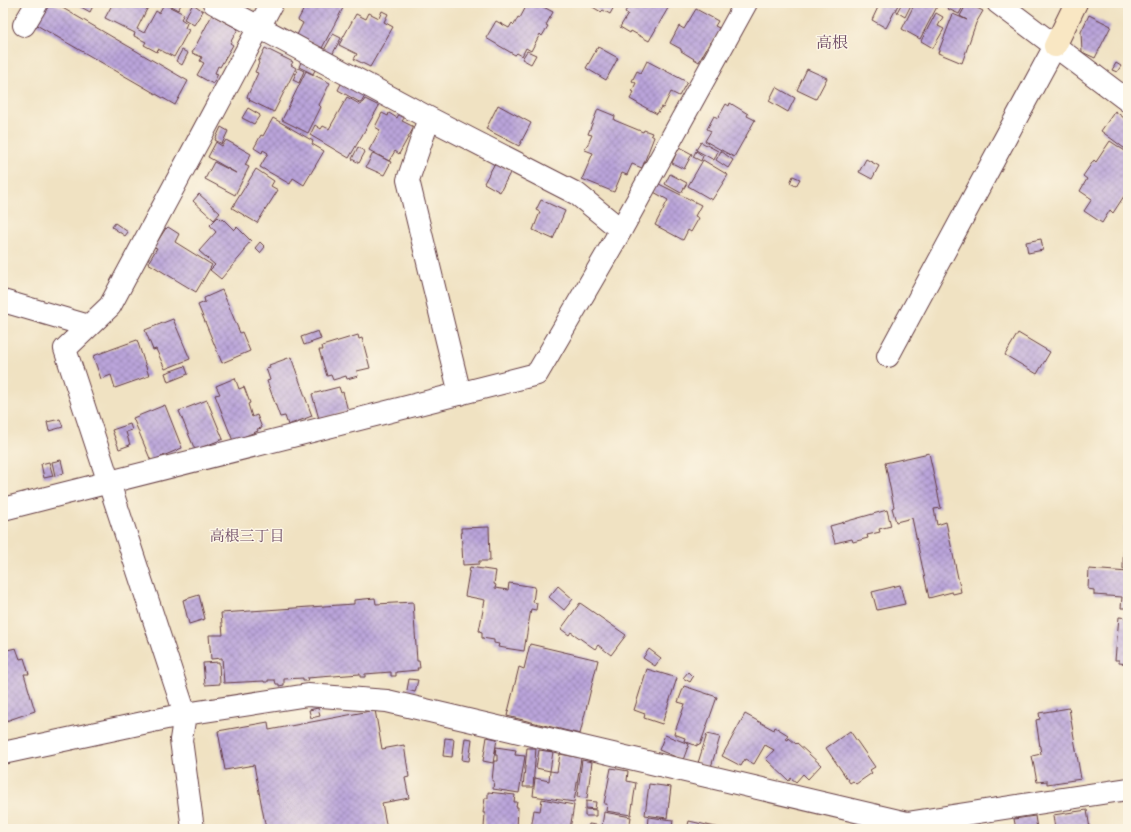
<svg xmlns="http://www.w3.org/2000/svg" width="1131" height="832" viewBox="0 0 1131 832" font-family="'Gentium Book Plus','Noto Serif JP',serif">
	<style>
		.building { fill: url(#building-cross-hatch) }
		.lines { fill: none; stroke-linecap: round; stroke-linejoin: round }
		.street-casing { stroke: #633c42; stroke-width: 24 }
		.secondary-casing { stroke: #633c42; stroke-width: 24 }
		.street { stroke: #fff; stroke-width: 22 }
		.secondary { stroke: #f9e7c3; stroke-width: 22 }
		.labels { text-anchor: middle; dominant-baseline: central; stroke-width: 3; stroke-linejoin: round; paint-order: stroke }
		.neighbourhood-label { font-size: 15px; fill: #714e68; stroke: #fcf5e5 }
		.quarter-label { font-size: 16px; fill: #714e68; stroke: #fcf5e5 }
	</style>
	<defs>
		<pattern id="building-cross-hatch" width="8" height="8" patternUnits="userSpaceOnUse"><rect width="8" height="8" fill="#baa4da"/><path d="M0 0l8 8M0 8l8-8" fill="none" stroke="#9985b1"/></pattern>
	</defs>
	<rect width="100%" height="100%" fill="#fcf5e5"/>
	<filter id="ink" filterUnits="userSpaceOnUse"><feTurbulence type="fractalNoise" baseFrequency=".025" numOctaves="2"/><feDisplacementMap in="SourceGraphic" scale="8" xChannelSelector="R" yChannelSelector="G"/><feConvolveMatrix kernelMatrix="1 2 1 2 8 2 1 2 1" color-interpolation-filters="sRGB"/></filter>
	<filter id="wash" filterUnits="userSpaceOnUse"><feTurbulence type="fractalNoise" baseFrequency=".012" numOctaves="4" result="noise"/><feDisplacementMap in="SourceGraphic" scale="16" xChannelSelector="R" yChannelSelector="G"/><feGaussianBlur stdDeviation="0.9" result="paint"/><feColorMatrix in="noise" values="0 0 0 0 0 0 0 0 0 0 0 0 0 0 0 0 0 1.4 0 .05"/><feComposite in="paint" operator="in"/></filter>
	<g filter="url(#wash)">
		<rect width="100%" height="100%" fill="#f0e2c2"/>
		<g id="blocks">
			<path class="building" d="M45,3H54L188,81L175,105L33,23Z
				M74,3H88L93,6L90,12Z
				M113,3H150L137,29L144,33L156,11L159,13L164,4L184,14L181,19L187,23L185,28L189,30L174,57L158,49L157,52L144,45L146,42L134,36L135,33L105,18Z
				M165,3H182L178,10Z
				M307,3H335L343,8L322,48L297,35L303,23L298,20Z
				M528,3H536L553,12L546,25L548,26L542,36L540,34L531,51L526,48L522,56L517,53L515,55L486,38L496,21L509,28L512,23L514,25L518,17L520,18Z
				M586,3H616L610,14L603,10L601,12Z
				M633,3H671L649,41L631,31L630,33L620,27L628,14L625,12L629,5L632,6Z
				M880,3H899L886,28L872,20Z
				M902,3H912L905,17L897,12Z
				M915,3H939L920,39L902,29Z
				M952,3H965L959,14L948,9Z
				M967,3L983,11L976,23L962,63L938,53L953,14L967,20L960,16Z
				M193,4L203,11L194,25L184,19Z
				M696,9L718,21L715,26L721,29L712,43L710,42L699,62L681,51V49L670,43L679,26L684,29Z
				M382,11L388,14L384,22L393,27L370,67L354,59L357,54L339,45L356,14L366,19L369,13L379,18Z
				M936,13L943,17L938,26L944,29L933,48L921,41Z
				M212,15L238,29L230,43L233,45L220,67L218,66L215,73L218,74L213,84L197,75L204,63L200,61L202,57L192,53Z
				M1089,15L1111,26L1095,58L1082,52L1081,32Z
				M333,34L341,38L331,57L323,52Z
				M598,47L618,58L606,80L586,68Z
				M265,48L293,62L291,65L296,68L274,112L249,100L250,99L247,97L258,73L255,72L259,63L258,62Z
				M182,50L188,53L182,65L176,61Z
				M527,51L536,55L531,64L522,59Z
				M647,61L687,82L679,96L671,92L663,108L661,107L657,114L630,99L634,92L632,91L636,83L632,81L637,71L641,73Z
				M301,62L315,70L313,74L299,67Z
				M1116,63L1121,66L1117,72L1112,70Z
				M298,68L304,71L299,83L293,80Z
				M807,69L827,78L816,99L797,90Z
				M306,71L330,83L319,105L321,107L308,133L282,120Z
				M342,82L365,96L361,103L338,90Z
				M776,87L795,98L788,112L769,101Z
				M347,97L361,105L365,99L379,106L349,158L310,135L315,125L321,129L323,126L329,129Z
				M730,103L748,114L747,116L755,120L734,157L705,141L711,131L707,129L714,116L718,118L726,104L729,106Z
				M498,105L531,123L519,146L486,129Z
				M248,108L260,115L254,124L242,118Z
				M598,109L615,116L614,120L643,132L644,130L652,133L651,135L654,137L642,168L632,164L627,175L622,173L614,192L582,179L593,153L585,150L592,135L588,134Z
				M1115,111L1128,121V151L1101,131Z
				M382,113L388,116L389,113L397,118L399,114L405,117L402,121L414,127L399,154L395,151L389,161L369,150L380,130L375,127Z
				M273,118L313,141L312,144L324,151L304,185L293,178L290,184L260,167L268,153L263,150L262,153L254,148L261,135L263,136Z
				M221,127L228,131L222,144L215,140Z
				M226,140L251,154L245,165L249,167L235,195L205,179L214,162L236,173L208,157L216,142L222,146Z
				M1110,141L1128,153V190L1113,213L1110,210L1102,223L1084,211L1092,199L1080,191L1087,179L1083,176L1094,160L1096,162Z
				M701,142L718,151L714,160L696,150Z
				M358,147L365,152L359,163L352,159Z
				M679,147L692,154L684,169L672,163Z
				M696,151L703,156L701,161L693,157Z
				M721,151L733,160L728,168L716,160Z
				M373,153L391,162L384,175L366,167Z
				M866,159L879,166L872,179L859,172Z
				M703,160L728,175L712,200L688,186Z
				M495,163L511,171L500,192L484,183Z
				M256,169L274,181L271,186L278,190L257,223L232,208Z
				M670,174L687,183L681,193L665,184Z
				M793,176L800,179L796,186L790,183Z
				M657,183L701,205L695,216L699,218L691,232L688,230L683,240L655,225L668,200L652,191Z
				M199,194L220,213L214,220L193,201Z
				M541,200L565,211L553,239L533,230L540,212L536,210Z
				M218,217L221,220L223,219L234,230L237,227L251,241L243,250L245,251L221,279L210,270L215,265L199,251L216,232L210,225Z
				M115,223L128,232L125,236L112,227Z
				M168,227L179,234L175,242L212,265L196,292L148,263L157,248L154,247L166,228V229Z
				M1041,239L1043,250L1028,253L1026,242Z
				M260,242L265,247L260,253L255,248Z
				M222,290L240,333L242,332L250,351L222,363L198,305L205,302L204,298Z
				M173,319L190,359L165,369L156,349L153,350L145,330Z
				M318,331L321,339L304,345L301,337Z
				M1018,333L1050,352L1037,374L1005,355Z
				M358,335L359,339L362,338L370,368L357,371L358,376L347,379L346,376L333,380L331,375L327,376L319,350H323L322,346Z
				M137,340L149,376L115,388L111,375L101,379L93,356Z
				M291,357L312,416L288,425L285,416L280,417L267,381L270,380L266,368L270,367L269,365Z
				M185,366L188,374L168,382L165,373Z
				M235,378L239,389L244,387L250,403L248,404L252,417L257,415L262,428L257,429L258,431L233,441L215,395L220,394L216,386Z
				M339,387L341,393L343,392L348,411L319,419L312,394Z
				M207,400L223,439L195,450L179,411Z
				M165,405L182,448L151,461L133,418Z
				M60,419L63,427L49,431L47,422Z
				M130,424L132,430L126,432L130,445L119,449L112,430Z
				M929,453L941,508L934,509L937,525L946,522L961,592L953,594L952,592L929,598L912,518L896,522L892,508L894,507L885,463Z
				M61,460L64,473L55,476L52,462Z
				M49,462L53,476L44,478L41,464Z
				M887,510L891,526L879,529L880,532L867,535L868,538L853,542L852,539L835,543L830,526Z
				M1124,526L1128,527V569H1123Z
				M489,527L490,561H479V564L463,565L461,528Z
				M470,567L496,571L494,584L496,585L495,588L508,590L509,583L535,587L533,602L537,603L536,610L531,609L524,651L498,647L499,644L494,643V640L482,638V632L479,631L485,600L465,596Z
				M1089,569L1128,572V608H1121L1122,597L1094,595V590L1088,589Z
				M900,585L905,604L877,610L872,592Z
				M558,586L573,599L564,610L549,597Z
				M199,595L205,619L189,624L183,600Z
				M375,598L376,604L413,602L417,661H419L420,668H417L418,670L396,672V676H391V672L365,674V677H360V674L307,678L308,681H303V678L284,679V685L279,686V684H276L275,680H268V682H264V681L224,683L222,658L211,659L209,635H223L221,613L354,604V600Z
				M580,603L626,635L611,655L598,645L595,649L571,632L569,635L561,629Z
				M1119,617L1128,618V664L1119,663V660H1115Z
				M530,644L598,660L580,734L507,716L519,667L524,669Z
				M16,648L20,659L24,658L29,674H24L35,711L3,722V651Z
				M649,649L661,658L655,666L643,658Z
				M219,662L220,684L205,685L203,663Z
				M647,669L677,678L662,724L644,718L645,714L634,710Z
				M688,672L693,677L690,682L683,678Z
				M409,679L418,680L415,692L407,690Z
				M684,686L717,697L700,745L697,744V746L684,741L685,738L674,734L685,704L678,702Z
				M318,708L320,716L311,718L309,710Z
				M1069,708L1081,779L1047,784V781L1037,782L1032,756L1041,754L1036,720L1040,719L1039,713Z
				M375,710L382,749L404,745L409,777L405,778L409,798L382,803L387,829H266L254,765L225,770L218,731L268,722L269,730Z
				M745,714L774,730L775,727L788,735L786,739L788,740L789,738L796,744L797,743L821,765L808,779L803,774L796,782L791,778L789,781L766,759L774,750L765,745L754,764L745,759L741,766L722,756Z
				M850,731L875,767L870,770L872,773L856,784L853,781L850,783L826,748Z
				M707,734L720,737L711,767L698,763Z
				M665,735L689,744L683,760L659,750Z
				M487,737L497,739L493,763L483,761Z
				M445,738L454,739L452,757L443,756Z
				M465,738L472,739L469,761L462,760Z
				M496,747L516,750L515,755L525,756L519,793L493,789L494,781H492L494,761H497V755H495Z
				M527,748H536L533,787H523Z
				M539,750L553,752L550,771L536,768Z
				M560,754L581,758L574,802L533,796L535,778L549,781L550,771L557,772Z
				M582,760L592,762L587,798L577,797Z
				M611,768L628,771L627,781L636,783L631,815L606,811L607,804H604Z
				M649,784L671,787L667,818L645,815Z
				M488,792L515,795L514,802H517L516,807H518L517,829L484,828L485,813H483L485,798H488Z
				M542,799L574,805L570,829H531L534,810L540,811Z
				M586,801L596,802L595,809L586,808Z
				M585,809L596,810V816H585Z
				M1087,810L1090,829H1055L1053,815Z
				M604,812L631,817L629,829H588L589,824L602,826Z
				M1035,816L1037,829H1016L1014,819Z
				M648,817L673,820L672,829H647Z
				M689,821L720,828V829H687Z"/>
		</g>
	</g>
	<g filter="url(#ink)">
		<use href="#blocks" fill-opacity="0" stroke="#633c42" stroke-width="1"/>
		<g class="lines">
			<defs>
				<path id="street" d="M214,3L429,118L577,194L621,230
					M998,3L1128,101
					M24,25L37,3
					M429,118L408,180L460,394
					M3,301L89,326
					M888,356L1055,46
					M3,509L537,374L621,230L746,3
					M3,753L185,714L308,695L387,701L907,823L1128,789
					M193,829L181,740L185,714L65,349L110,306L272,3"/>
				<path id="secondary" d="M1055,46L1076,3"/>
			</defs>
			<use href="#street" class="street-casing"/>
			<use href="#secondary" class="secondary-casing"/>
			<use href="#street" class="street"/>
			<use href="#secondary" class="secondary"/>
		</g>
	</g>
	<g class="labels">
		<g class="neighbourhood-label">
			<text x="247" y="535">高根三丁目</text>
		</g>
		<g class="quarter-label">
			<text x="832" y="42">高根</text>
		</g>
	</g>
	<rect width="1131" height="832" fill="none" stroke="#fcf5e5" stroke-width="16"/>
</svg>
